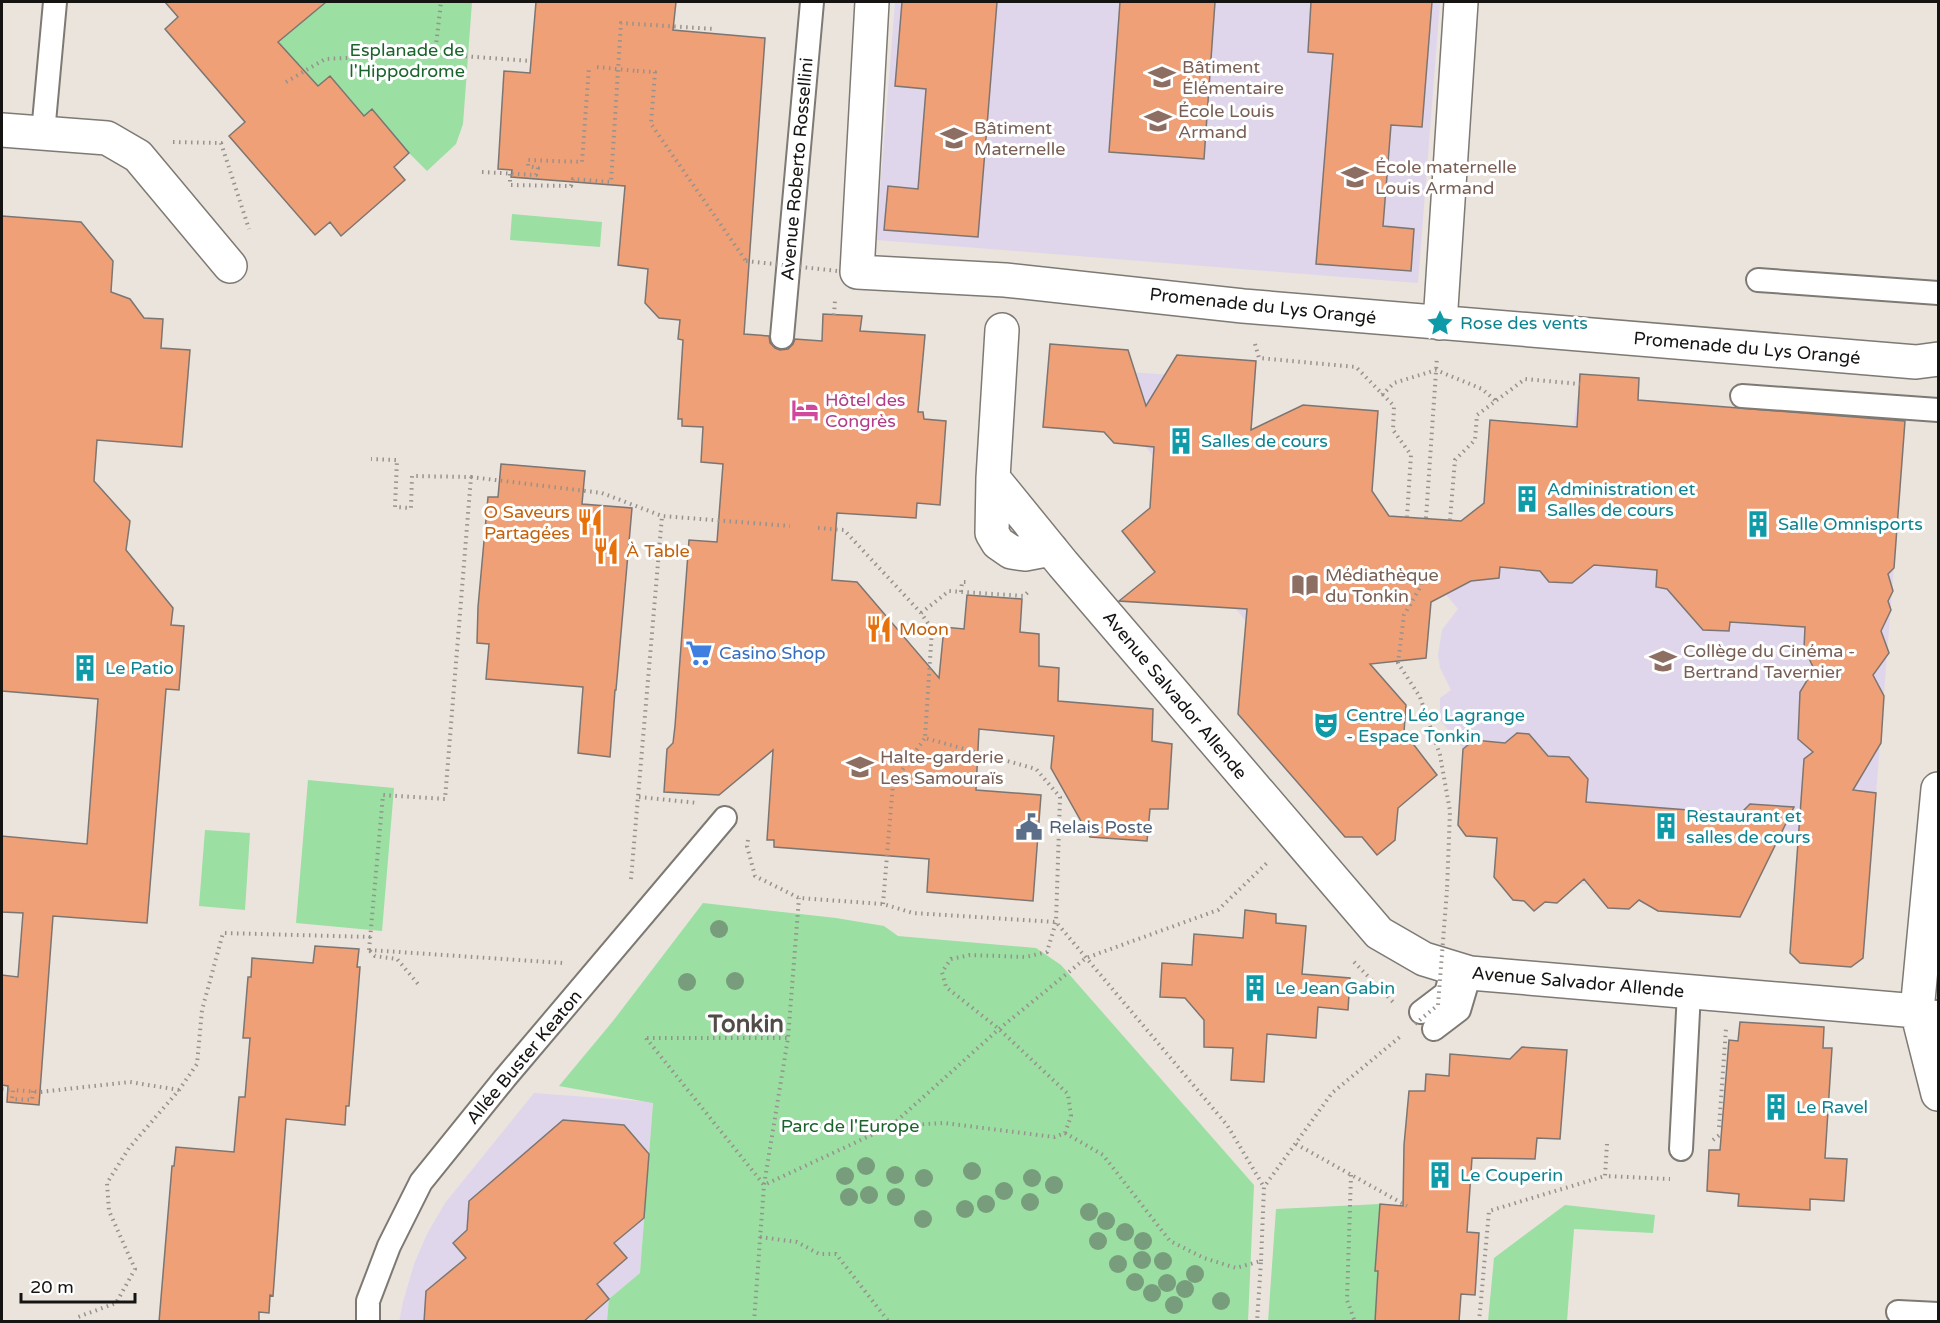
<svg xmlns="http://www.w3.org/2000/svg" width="1940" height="1323" viewBox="0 0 1940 1323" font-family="'Varela Round',sans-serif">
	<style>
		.education { fill: #dfd6ec }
		.green { fill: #9bdfa3 }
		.building { fill: #f0a076; stroke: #7d7571; stroke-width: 1.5 }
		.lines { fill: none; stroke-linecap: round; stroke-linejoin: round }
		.service-casing { stroke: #7e7973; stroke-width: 26 }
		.pedestrian-casing { stroke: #7e7973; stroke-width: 36 }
		.minor-casing { stroke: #7e7973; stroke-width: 36 }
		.path { stroke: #97928d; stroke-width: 4; stroke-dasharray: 1.5 4.5; stroke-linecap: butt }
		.service { stroke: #fff; stroke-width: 22 }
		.pedestrian { stroke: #fff; stroke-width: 33 }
		.minor { stroke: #fff; stroke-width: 33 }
		.path-bridge { stroke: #97928d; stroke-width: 4; stroke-dasharray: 1.5 4.5; stroke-linecap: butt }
		.tree { fill: #789d7c }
		.labels { text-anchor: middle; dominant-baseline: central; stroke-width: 6; stroke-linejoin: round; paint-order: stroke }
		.park-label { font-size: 18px; fill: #1a632c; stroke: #fff }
		.education-label { font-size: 18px; fill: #785e54; stroke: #fff; text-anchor: start }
		.street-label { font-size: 18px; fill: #161412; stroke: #fff }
		.culture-label { font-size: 18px; fill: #0d838f; stroke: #fff; text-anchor: start }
		.hotel-label { font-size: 18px; fill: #b23c85; stroke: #fff; text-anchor: start }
		.food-label { font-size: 18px; fill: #c56008; stroke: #fff; text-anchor: start }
		.shop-label { font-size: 18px; fill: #366cbe; stroke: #fff; text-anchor: start }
		.service-label { font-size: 18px; fill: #4e5e75; stroke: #fff; text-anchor: start }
		.district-label { font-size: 24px; font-weight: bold; fill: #514c47; stroke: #fff }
	</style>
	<rect width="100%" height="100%" fill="#eae4dd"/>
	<path class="education" d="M895,2H1440L1418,283L876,240Z
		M1059,345L1123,350L1131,360L1130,372L1171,375L1173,361L1182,355L1248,360L1256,370L1251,436L1368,492L1381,504L1389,516L1460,521L1472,512L1493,514L1484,496L1490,428L1498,420L1563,426L1572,436L1581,374L1639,378L1637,408L1647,401L1896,420L1905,428L1863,958L1851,967L1800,963L1790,953L1798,840L1790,830L1760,828L1735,916L1658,911L1649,900L1641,899L1629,909L1608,908L1597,896V885L1578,884L1545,902L1534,911L1524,901L1494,877L1497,838L1466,836L1458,825L1463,749L1440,720V698L1451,690L1440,668L1438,655L1442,630L1458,609L1427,572L1276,622L1245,620L1236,609V599L1215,607L1183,605L1184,594L1146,550L1136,549L1126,537L1127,527L1139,517L1149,518L1150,498H1162L1154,457L1145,446L1114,443L1104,432L1047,425L1043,419L1049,353Z
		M534,1093L653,1102L640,1273L609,1299L607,1321L399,1322L403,1302L414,1264L427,1234L445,1203Z"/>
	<path class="green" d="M326,2H472L463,124L456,144L427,171L409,153L372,109L357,122L330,76L301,101L278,42Z
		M512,214L602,222L600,247L510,240Z
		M308,780L394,788L382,931L296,923Z
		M205,830L250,833L245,910L199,906Z
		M703,903L836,918L884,926L898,936L1036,948L1061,965L1254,1185L1248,1321H607L609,1299L640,1273L653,1103L559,1086L613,1021Z
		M1380,1204L1375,1271H1378L1375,1321L1268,1322L1276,1209Z
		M1565,1205L1655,1215L1653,1233L1574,1229L1567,1321H1488L1494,1258Z"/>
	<path class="building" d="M165,2H326L278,42L318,86L330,76L364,116L372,109L409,153L394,167L405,180L341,236L330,222L315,235L229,136L245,122L165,29L178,17Z
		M536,2H676L673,30L765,38L744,334L769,336L770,343L775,348L780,350L788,349L793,344L795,339L822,341L823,314L862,316L860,331L925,335L918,412H923L924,419L946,421L940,505L917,503L916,518L837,513L832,580L857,582L939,678L944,627L964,629L967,595L1022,599L1020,632L1039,634V666L1059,668L1058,701L1153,709L1152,741L1172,744L1168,809H1150L1147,841L1090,837L1051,768L1054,736L979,729L976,790L1041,795L1033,901L927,892L929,859L774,847V840H767L773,750L719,795L664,792L667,749L673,743L675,726L689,540L717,542L723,464L701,462L703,427L682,426V419H678L683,340L678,339L680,320L659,318L645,303L648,269L618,265L625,186L511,177L512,170L498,169L504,71L530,73Z
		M902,2H997L978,237L884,230L888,186L918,189L926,89L895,86Z
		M1120,2H1215L1204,159L1109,152Z
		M1311,2H1432L1422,127L1391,125L1383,226L1414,229L1411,271L1316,264L1333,54L1308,52Z
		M2,216L81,222L113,261L111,292L130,299L144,318L163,319L161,348L190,350L182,447L97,440L94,481L130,521L126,550L173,608L171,625L184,626L179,690L166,689L147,923L53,916L39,1105L7,1102L8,1086L2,1085V975L18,977L23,913L2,912V836L87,844L98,699L2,691Z
		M1050,344L1128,350L1146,406L1177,355L1256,361L1251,430L1303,405L1378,411L1372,491L1389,516L1461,521L1484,503L1490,420L1577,427L1580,374L1639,378L1638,400L1905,421L1894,568L1888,574L1893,591L1888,601L1891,610L1881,631L1889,653L1873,675L1884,696L1881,743L1853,790L1876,793L1863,958L1851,967L1800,963L1790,953L1804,759L1813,752L1798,739L1800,692L1814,669L1804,648L1805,627L1730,622L1729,631L1703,630L1667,589L1656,587L1657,570L1594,565L1572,583L1549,582L1540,571L1500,567L1499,578L1471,581L1431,602L1426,658L1370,664L1406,705L1404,732L1437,775L1398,808L1395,840L1377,855L1362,837H1345L1238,714L1247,609L1119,601L1155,572L1122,531L1150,508L1154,447L1114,443L1104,432L1043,427Z
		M501,464L585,471L582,504L632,508L616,690H615L610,757L578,753L583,687L486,679L489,644L477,643L478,607L488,497H498Z
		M1517,733L1529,734L1548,756L1569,757L1588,779L1586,802L1740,814L1750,804L1794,807L1740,917L1658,911L1639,900L1629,909L1608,908L1584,879L1557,903L1545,902L1534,911L1524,901L1513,900L1494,877L1497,838L1466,836L1458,825L1463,749L1474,740L1505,743Z
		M1245,910L1276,914V923L1306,926L1302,974L1350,978L1348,1010L1318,1007L1316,1038L1267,1034L1264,1082L1231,1080L1233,1048L1204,1047V1020L1185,998L1160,997L1162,963L1192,965L1194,934L1243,938Z
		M315,946L359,949L357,967H360L349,1106H346L345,1125L286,1119L273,1296L270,1295L269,1313L259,1312V1322H159L172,1166H174L176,1147L234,1152L239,1097H245L250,1038H243L248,977H251L252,958L313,963Z
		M1740,1022L1824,1027L1823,1048H1832L1825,1158L1847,1159L1844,1201L1810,1199V1210L1738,1206L1739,1194L1707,1191L1709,1150H1720L1729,1040L1738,1041Z
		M1522,1047L1567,1050L1560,1139L1537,1138L1535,1159L1472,1158L1467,1232L1479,1233L1475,1295L1461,1294L1459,1322H1375L1378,1271H1375L1380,1204L1403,1206L1404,1145L1409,1091H1425L1426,1074L1449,1076L1450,1054L1510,1059Z
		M563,1120L624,1125L649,1154L644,1218L614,1243L627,1258L597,1284L609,1299L583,1322H424L426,1291L466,1258L453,1243L467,1230L469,1201Z"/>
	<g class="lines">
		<defs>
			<path id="service" d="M43,133L55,2
				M1758,280L1938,293
				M782,337L812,2
				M1742,396L1938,410
				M1917,1011L1938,1012
				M1421,1012L1446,993L1453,968
				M1434,1029L1459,1010L1470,973
				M1681,1149L1689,992
				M1898,1312L1938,1314
				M368,1322V1301L389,1246L421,1182L505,1078L725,818"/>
			<path id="pedestrian" d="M872,2L857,272L1005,280L1243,306L1916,362L1938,359
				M1440,323L1461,2"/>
			<path id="minor" d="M2,130L107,138L138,156L230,266
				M1002,330L993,478L1063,564L1379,933L1424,959L1470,973L1917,1011
				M993,478L992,533L998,543L1011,552L1025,554L1051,549
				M1938,789L1917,1011L1938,1094"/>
		</defs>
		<use href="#service" class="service-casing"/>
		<use href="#pedestrian" class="pedestrian-casing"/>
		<use href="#minor" class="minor-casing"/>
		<path class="path" d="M435,54L441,2
			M637,71L655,72L651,124L746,261
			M286,82L325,59L435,54L531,61
			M173,142L221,143L249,229
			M482,172L536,175L538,168L528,166V160L582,162L589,67
			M510,174V185L571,186L573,179L611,182L621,23L714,29
			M834,315L835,300
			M1255,344L1259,358L1356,367L1394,406L1393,430L1411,455L1407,517
			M1382,395L1394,383L1436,370L1482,389L1496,401
			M471,477L602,493L662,516L790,526
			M1426,518L1437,357
			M1450,520L1455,460L1475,440L1477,415L1525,379L1580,384
			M818,528L844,530L921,613L932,629L925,738L1036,769L1060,797L1056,922L1047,952L1026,957L970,955L951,959L942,972L946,987L999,1029L1068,1094L1071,1116L1065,1133L1054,1137L944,1123L891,1126
			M1422,571L1421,586L1404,615L1398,663L1420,697L1440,755L1450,811L1447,890
			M961,592L962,582H969
			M921,613L949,591L1024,596L1030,590
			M639,797L698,803
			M748,840L747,846L755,876L799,898L883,904L913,913L1056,922L1227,1125L1264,1187
			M631,879L662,516
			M883,904L893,783L925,738
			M369,950L383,795L445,799L471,477L412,476L411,508L395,507L397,460L371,459
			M369,950L563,963
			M370,951L375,956L397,959L418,984
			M1354,962L1393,1002
			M646,1038L764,1185L891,1126L999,1029L1086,958L1218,910L1269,861
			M647,1038H788
			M2,1089L13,1090
			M33,1091L32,1100L12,1099L13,1090L40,1092L130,1082L179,1090
			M1719,1127L1726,1029
			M1065,1133L1103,1155L1170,1241L1204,1258L1236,1268L1261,1261L1257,1322
			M1713,1140L1722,1133
			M1296,1144L1407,1206
			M1607,1144L1605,1176L1670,1179
			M1351,1175L1347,1300L1355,1322
			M760,1237L797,1242L819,1254H836L889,1322
			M1261,1261L1264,1187L1332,1093L1401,1036
			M76,1322L78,1317L116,1303L135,1269L109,1211L107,1183L129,1148L179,1090L197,1064L202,1010L223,933L371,937
			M754,1322L764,1185L788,1038L799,898
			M1479,1322L1489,1211L1605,1176"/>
		<use href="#service" class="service"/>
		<use href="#pedestrian" class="pedestrian"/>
		<use href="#minor" class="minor"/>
		<path class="path-bridge" d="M597,67L637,71
			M746,261L838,271
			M1415,1024L1438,1005L1447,890"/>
	</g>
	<g class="tree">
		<circle cx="719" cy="929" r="9"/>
		<circle cx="735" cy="981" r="9"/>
		<circle cx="687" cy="982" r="9"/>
		<circle cx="866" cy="1166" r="9"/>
		<circle cx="972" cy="1171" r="9"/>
		<circle cx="895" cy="1175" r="9"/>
		<circle cx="845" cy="1176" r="9"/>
		<circle cx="924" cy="1178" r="9"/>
		<circle cx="1032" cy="1178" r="9"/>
		<circle cx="1054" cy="1185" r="9"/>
		<circle cx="1004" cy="1191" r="9"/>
		<circle cx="869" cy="1195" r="9"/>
		<circle cx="849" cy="1197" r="9"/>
		<circle cx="896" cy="1197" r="9"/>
		<circle cx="1030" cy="1202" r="9"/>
		<circle cx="986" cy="1204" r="9"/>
		<circle cx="965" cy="1209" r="9"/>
		<circle cx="1089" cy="1212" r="9"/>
		<circle cx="923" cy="1219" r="9"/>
		<circle cx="1106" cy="1221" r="9"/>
		<circle cx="1125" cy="1232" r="9"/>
		<circle cx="1098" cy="1241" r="9"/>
		<circle cx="1143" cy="1241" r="9"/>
		<circle cx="1142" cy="1260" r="9"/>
		<circle cx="1163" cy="1261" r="9"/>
		<circle cx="1118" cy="1264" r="9"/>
		<circle cx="1195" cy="1274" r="9"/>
		<circle cx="1135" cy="1282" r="9"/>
		<circle cx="1167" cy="1283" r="9"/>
		<circle cx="1185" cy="1289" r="9"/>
		<circle cx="1152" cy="1293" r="9"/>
		<circle cx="1221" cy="1301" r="9"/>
		<circle cx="1174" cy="1305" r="9"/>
	</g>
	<defs>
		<symbol id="school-bare" viewBox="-9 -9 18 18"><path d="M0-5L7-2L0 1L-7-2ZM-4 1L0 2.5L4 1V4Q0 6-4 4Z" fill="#8d6e63" stroke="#fff" stroke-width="2.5" paint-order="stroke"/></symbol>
		<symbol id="sight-bare" viewBox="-9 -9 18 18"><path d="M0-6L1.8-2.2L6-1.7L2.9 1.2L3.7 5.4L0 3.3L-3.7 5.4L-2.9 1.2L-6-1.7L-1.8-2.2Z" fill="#0f9aa8" stroke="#fff" stroke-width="2.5" paint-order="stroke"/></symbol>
		<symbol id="hotel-bare" viewBox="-9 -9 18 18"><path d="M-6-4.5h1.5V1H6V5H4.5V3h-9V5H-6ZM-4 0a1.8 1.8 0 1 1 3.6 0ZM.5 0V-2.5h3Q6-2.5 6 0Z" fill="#d1479c" stroke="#fff" stroke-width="2.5" paint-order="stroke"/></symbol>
		<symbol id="building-bare" viewBox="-9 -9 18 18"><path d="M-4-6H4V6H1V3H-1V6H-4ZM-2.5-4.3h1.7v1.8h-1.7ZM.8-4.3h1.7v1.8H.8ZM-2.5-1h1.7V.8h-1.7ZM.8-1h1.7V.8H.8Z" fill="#0f9aa8" stroke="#fff" stroke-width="2.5" paint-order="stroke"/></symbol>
		<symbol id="restaurant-bare" viewBox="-9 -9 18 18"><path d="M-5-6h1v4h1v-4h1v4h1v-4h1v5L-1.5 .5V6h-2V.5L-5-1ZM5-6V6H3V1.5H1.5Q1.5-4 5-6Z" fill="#e8710a" stroke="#fff" stroke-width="2.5" paint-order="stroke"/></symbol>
		<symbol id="library-bare" viewBox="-9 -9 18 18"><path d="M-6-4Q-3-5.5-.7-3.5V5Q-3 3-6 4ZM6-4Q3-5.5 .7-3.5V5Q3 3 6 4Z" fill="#8d6e63" stroke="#fff" stroke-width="2.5" paint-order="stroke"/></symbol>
		<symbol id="supermarket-bare" viewBox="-9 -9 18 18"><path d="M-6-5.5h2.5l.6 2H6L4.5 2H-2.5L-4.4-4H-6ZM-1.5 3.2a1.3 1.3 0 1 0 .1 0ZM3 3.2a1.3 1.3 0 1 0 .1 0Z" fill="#3f7fe0" stroke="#fff" stroke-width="2.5" paint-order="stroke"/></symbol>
		<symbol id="theatre-bare" viewBox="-9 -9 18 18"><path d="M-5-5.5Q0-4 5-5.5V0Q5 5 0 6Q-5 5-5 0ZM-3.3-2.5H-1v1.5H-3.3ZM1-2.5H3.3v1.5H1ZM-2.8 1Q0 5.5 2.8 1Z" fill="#0f9aa8" stroke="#fff" stroke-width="2.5" paint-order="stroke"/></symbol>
		<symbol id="civic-bare" viewBox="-9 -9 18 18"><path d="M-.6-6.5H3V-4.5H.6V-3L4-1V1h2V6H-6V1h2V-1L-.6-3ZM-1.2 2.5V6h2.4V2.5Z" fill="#5c6f8a" stroke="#fff" stroke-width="2.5" paint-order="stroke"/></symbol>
	</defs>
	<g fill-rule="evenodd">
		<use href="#school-bare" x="1143" y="58" width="38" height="38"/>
		<use href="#school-bare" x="1139" y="102" width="38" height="38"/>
		<use href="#school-bare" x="935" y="119" width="38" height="38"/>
		<use href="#school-bare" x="1336" y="158" width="38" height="38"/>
		<use href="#sight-bare" x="1421" y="304" width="38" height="38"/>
		<use href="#hotel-bare" x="786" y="391" width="38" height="38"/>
		<use href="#building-bare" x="1162" y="422" width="38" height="38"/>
		<use href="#building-bare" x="1508" y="480" width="38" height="38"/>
		<use href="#restaurant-bare" x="571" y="503" width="38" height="38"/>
		<use href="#building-bare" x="1739" y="505" width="38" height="38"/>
		<use href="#restaurant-bare" x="587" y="532" width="38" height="38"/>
		<use href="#library-bare" x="1286" y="566" width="38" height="38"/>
		<use href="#restaurant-bare" x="860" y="610" width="38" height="38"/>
		<use href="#supermarket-bare" x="680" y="634" width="38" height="38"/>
		<use href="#school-bare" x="1644" y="642" width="38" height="38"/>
		<use href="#building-bare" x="66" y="649" width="38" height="38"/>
		<use href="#theatre-bare" x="1307" y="706" width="38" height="38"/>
		<use href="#school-bare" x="841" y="748" width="38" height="38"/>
		<use href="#building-bare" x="1647" y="807" width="38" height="38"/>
		<use href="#civic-bare" x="1010" y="808" width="38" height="38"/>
		<use href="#building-bare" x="1236" y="969" width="38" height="38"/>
		<use href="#building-bare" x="1757" y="1088" width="38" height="38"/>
		<use href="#building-bare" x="1421" y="1156" width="38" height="38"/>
	</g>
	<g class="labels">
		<g class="park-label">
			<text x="407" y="50">Esplanade de<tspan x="407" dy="21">l'Hippodrome</tspan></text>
			<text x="850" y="1126">Parc de l'Europe</text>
		</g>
		<g class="education-label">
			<text x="1182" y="67">Bâtiment<tspan x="1182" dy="21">Élémentaire</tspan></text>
			<text x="1178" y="111">École Louis<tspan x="1178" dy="21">Armand</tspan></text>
			<text x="974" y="128">Bâtiment<tspan x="974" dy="21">Maternelle</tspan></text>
			<text x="1375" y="167">École maternelle<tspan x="1375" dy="21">Louis Armand</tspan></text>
			<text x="1325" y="575">Médiathèque<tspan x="1325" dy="21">du Tonkin</tspan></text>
			<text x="1683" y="651">Collège du Cinéma -<tspan x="1683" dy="21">Bertrand Tavernier</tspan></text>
			<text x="880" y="757">Halte-garderie<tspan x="880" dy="21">Les Samouraïs</tspan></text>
		</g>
		<g class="street-label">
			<text transform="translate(797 169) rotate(-85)">Avenue Roberto Rossellini</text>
			<text transform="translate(1263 306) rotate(6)">Promenade du Lys Orangé</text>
			<text transform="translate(1747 348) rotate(5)">Promenade du Lys Orangé</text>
			<text transform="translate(1175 695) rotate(50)">Avenue Salvador Allende</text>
			<text transform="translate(1578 982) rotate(5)">Avenue Salvador Allende</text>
			<text transform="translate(524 1057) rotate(-50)">Allée Buster Keaton</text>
		</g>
		<g class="culture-label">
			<text x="1460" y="323">Rose des vents</text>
			<text x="1201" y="441">Salles de cours</text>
			<text x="1547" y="489">Administration et<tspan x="1547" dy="21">Salles de cours</tspan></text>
			<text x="1778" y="524">Salle Omnisports</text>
			<text x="105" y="668">Le Patio</text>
			<text x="1346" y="715">Centre Léo Lagrange<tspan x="1346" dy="21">- Espace Tonkin</tspan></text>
			<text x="1686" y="816">Restaurant et<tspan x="1686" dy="21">salles de cours</tspan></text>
			<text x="1275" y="988">Le Jean Gabin</text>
			<text x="1796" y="1107">Le Ravel</text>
			<text x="1460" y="1175">Le Couperin</text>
		</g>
		<g class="hotel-label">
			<text x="825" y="400">Hôtel des<tspan x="825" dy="21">Congrès</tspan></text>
		</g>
		<g class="food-label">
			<text x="570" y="512" text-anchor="end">O Saveurs<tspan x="570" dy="21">Partagées</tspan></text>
			<text x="626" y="551">À Table</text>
			<text x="899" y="629">Moon</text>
		</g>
		<g class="shop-label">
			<text x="719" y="653">Casino Shop</text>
		</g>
		<g class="service-label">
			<text x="1049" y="827">Relais Poste</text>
		</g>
		<g class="district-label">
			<text x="746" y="1024">Tonkin</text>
		</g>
	</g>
	<rect width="1940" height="1323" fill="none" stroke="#161412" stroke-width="6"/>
	<path d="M21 1293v9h114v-9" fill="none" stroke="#161412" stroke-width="3"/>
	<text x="30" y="1293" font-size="18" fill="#161412" stroke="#ffffff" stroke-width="4.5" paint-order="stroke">20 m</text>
</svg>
